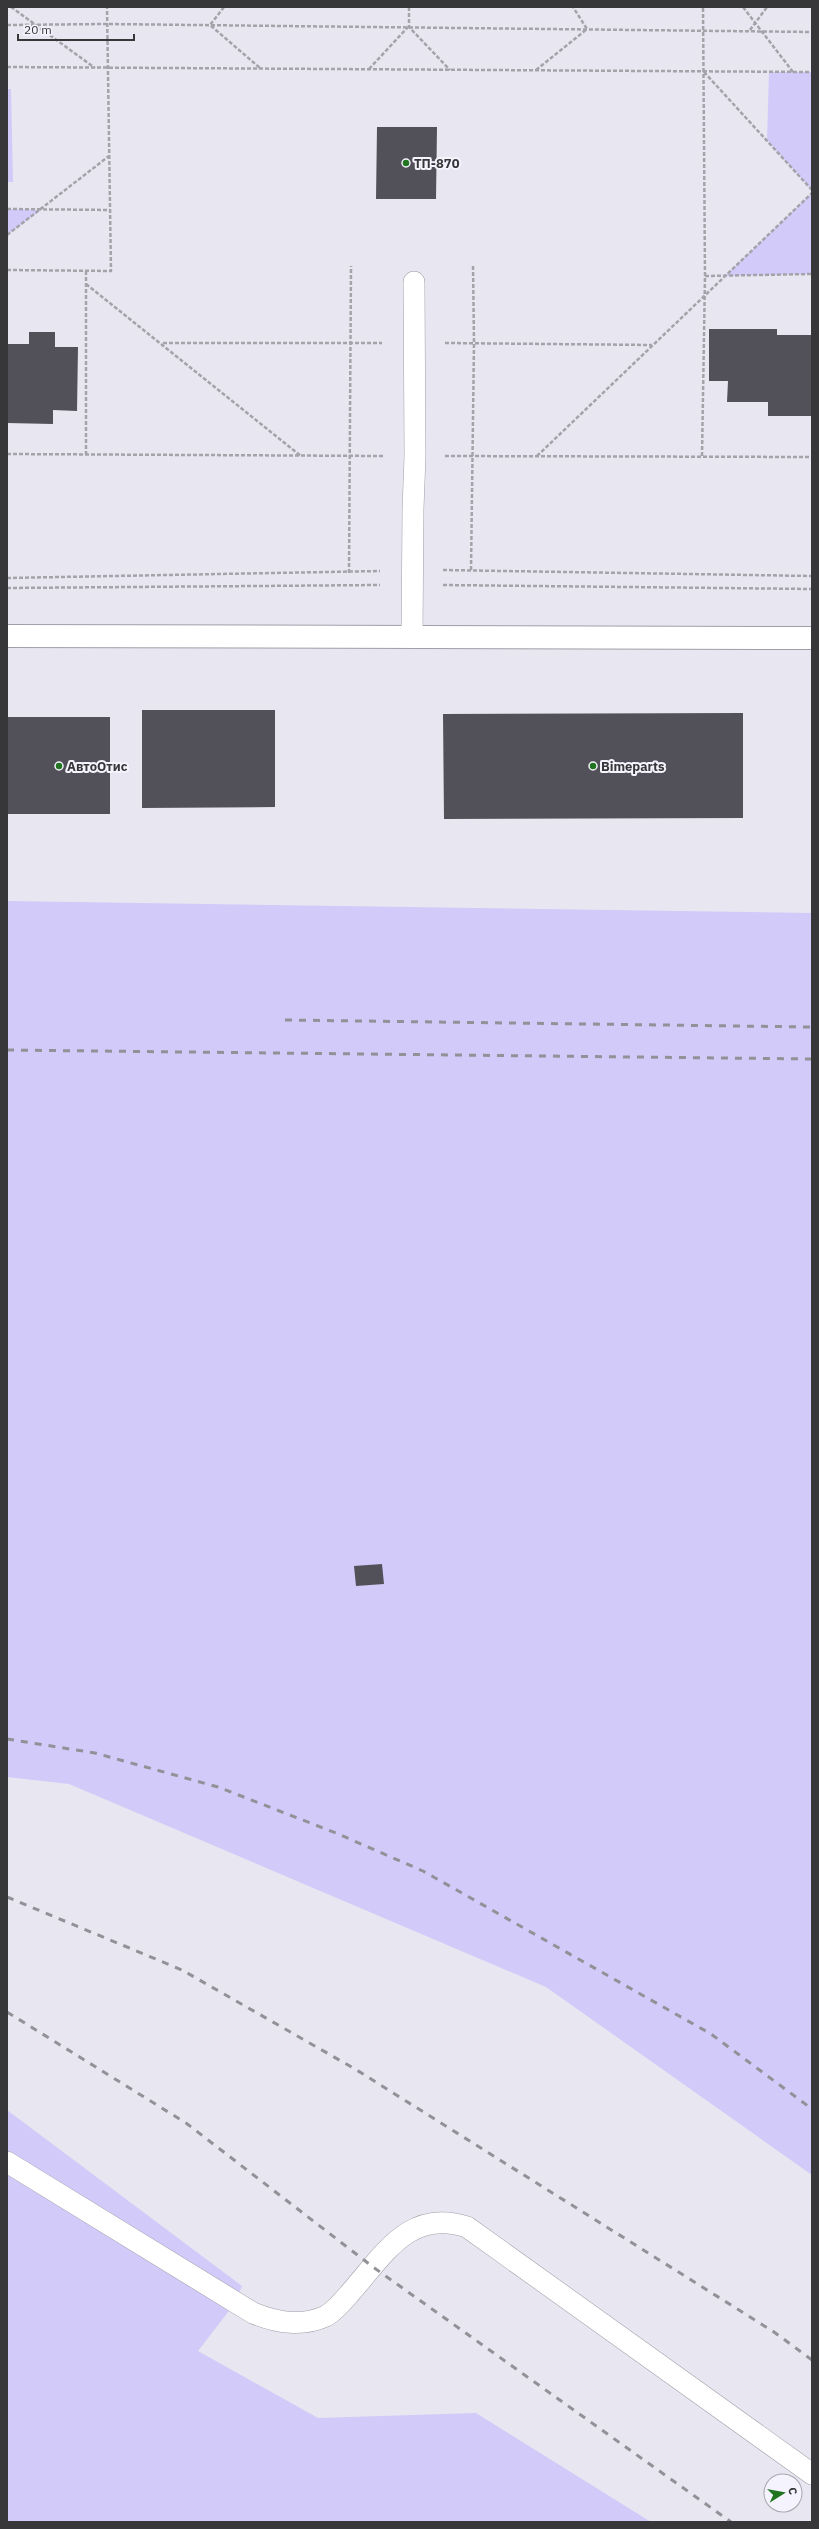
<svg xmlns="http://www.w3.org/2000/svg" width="819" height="2529" viewBox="0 0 819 2529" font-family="'IBM Plex Sans',sans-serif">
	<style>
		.green { fill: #d2caf9 }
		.building { fill: #525159 }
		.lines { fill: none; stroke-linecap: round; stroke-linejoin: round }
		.service-casing { stroke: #a09ea8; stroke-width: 22 }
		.minor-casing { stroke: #a09ea8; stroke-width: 24 }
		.path { stroke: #a4a3aa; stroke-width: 2.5; stroke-dasharray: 4 2; stroke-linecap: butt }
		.service { stroke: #fff; stroke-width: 21 }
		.minor { stroke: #fff; stroke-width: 22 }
		.rail { stroke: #929198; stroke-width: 3; stroke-dasharray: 7 7; stroke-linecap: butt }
		.poi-dot { fill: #217520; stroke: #f5f4fe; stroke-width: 1.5 }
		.labels { text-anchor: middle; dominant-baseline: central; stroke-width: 4; stroke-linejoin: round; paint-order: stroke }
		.poi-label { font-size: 13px; font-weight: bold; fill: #37373a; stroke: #f5f4fe; text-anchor: start }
	</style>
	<rect width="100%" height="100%" fill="#e8e6f0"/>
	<path class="green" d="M769,72H812V190L767,140Z
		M7,89H11L13,182H7Z
		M812,193V274L725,276Z
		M7,209L41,210L7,235Z
		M7,901L812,913V2175L546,1987L69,1784L7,1777Z
		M7,2110L242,2286L235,2303L198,2351L318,2418L476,2413L651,2522H7Z"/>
	<path class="building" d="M377,127H437L436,199H376Z
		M709,329H777V335H812V416H768V402H727L728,381H709Z
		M29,332H55V347H78L77,411L53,410V424L7,423V344H29Z
		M142,710H275V807L142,808Z
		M743,713V818L444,819L443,714Z
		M7,717H110V814H7Z
		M382,1564L384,1584L356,1586L354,1566Z"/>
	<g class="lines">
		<defs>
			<path id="service" d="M412,637L413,509L415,456L414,282
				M7,2162L253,2313C278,2323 302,2327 326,2316C335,2311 344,2300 350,2293C384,2255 409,2208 467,2227L812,2474"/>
			<path id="minor" d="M7,636L812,638"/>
		</defs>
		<use href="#service" class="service-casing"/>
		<use href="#minor" class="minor-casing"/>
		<path class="path" d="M11,7L95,68
			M224,7L210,25L260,68
			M409,7V27L450,70
			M743,7L793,72
			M7,25L107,24L812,32
			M750,30L767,7
			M7,67L812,72
			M369,69L408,27
			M536,70L587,29L573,7
			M704,72L812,190
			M7,209L110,210
			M7,235L109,156
			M7,270L111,271L107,7
			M86,271V456
			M705,276L812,274
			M86,284L301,456
			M163,343H382
			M445,343L652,345
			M7,454L384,456
			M445,456L812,457
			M537,456L812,193
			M702,456L705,276L703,7
			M443,570L812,576
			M471,570L474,343L473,265
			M349,573L351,266
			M7,578L380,571
			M443,585L812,589
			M7,588L380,585"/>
		<use href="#service" class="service"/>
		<use href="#minor" class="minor"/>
		<path class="rail" d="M285,1020L812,1027
			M7,1050L812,1059
			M7,1739L95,1753L218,1787L336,1833L423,1871L711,2034L812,2109
			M7,1897L182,1970L355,2069L774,2332L812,2360
			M7,2012L186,2123L373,2267L731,2522"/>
	</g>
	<g class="poi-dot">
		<circle cx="406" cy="163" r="4"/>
		<circle cx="59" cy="766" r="4"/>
		<circle cx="593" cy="766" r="4"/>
	</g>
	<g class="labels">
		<g class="poi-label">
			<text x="414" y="163">ТП-870</text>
			<text x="67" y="766">АвтоОтис</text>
			<text x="601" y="766">Bimeparts</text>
		</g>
	</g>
	<rect width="819" height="2529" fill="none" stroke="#37373a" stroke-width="16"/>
	<g transform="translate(783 2493) rotate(79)"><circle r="19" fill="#f5f4fe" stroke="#a9a8b0"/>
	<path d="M0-3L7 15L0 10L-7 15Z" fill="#217520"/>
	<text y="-6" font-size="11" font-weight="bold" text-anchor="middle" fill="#37373a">С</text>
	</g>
	<path d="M18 34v6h116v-6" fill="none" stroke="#37373a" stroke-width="2"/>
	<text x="24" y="34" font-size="12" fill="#37373a" stroke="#f5f4fe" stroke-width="3" paint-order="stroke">20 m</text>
</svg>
